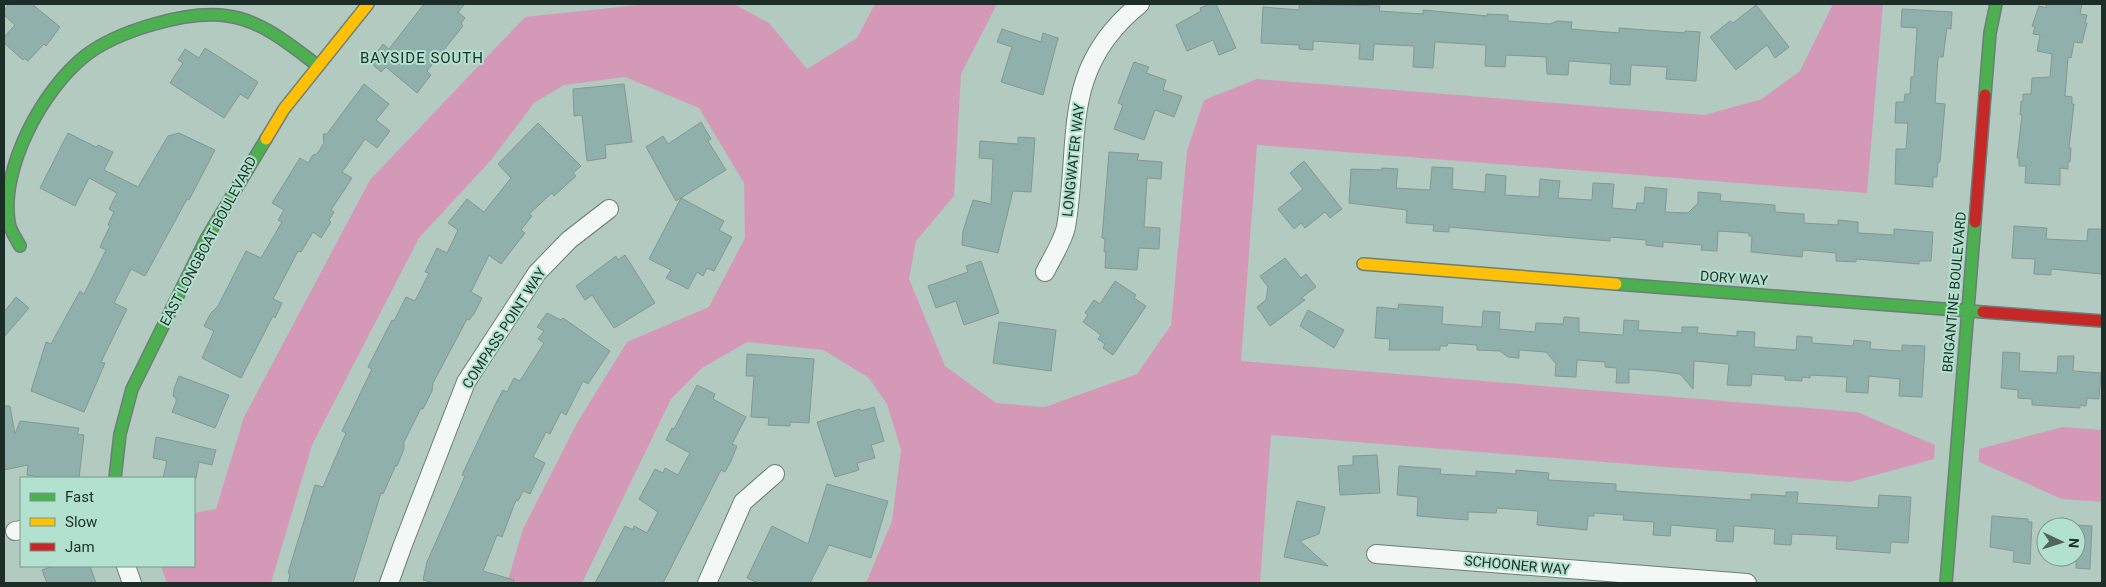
<svg xmlns="http://www.w3.org/2000/svg" width="2106" height="587" viewBox="0 0 2106 587" font-family="Roboto,sans-serif">
	<style>
		.water { fill: #d599b8 }
		.building { fill: #8fb0ab; stroke: #849893 }
		.lines { fill: none; stroke-linecap: round; stroke-linejoin: round }
		.street-casing { stroke: #6c7e77; stroke-width: 20 }
		.fast-casing { stroke: #6c7e77; stroke-width: 14 }
		.slow-casing { stroke: #6c7e77; stroke-width: 14 }
		.jam-casing { stroke: #6c7e77; stroke-width: 14 }
		.street { stroke: #f3f7f6; stroke-width: 18 }
		.fast { stroke: #4caf50; stroke-width: 11 }
		.slow { stroke: #ffc107; stroke-width: 11 }
		.jam { stroke: #c62828; stroke-width: 11 }
		.labels { text-anchor: middle; dominant-baseline: central; stroke-width: 4; stroke-linejoin: round; paint-order: stroke }
		.street-label { font-size: 14px; fill: #1c2e27; stroke: #b3e1cf }
		.neighbourhood-label { font-size: 15px; letter-spacing: 1px; fill: #1c2e27; stroke: #b3e1cf }
	</style>
	<rect width="100%" height="100%" fill="#b2cac0"/>
	<path class="water" d="M647,4H734L769,23L807,69L857,38L875,4H997L961,74L954,196L916,241L909,279L945,366L996,403L1045,407L1137,374L1171,325L1187,151L1204,100L1257,79L1705,115L1762,99L1800,71L1833,4H1883L1867,193L1257,145L1241,361L1857,412L1935,445L1934,459L1850,482L1271,435L1260,583H861L867,581L892,521L901,450L887,404L868,377L823,350L747,342L702,368L671,399L582,583H507L523,529L577,423L627,342L709,307L745,238L744,183L699,108L625,77L564,85L534,103L491,160L419,238L312,445L271,583H167L161,566H194V513L216,509L244,417L370,180L525,17Z
		M2063,427L2102,430V502L2062,499L1979,462V449Z"/>
	<path class="building" d="M9,4H32L60,27L46,46L44,44L28,61L24,58L23,60L4,43V37L15,25L4,15V10Z
		M424,4H465L458,12L465,18L461,23L463,26L427,71L431,75L417,93L386,67L381,72L370,62L383,44L389,49Z
		M1209,4H1216L1236,48L1219,55L1213,40L1187,51L1176,25L1201,11L1200,8Z
		M1299,4L1380,6L1379,11L1423,14V10L1487,16V14L1508,15V21L1550,24L1557,21L1572,22L1571,29L1619,33V28L1685,33V31L1700,32L1696,81L1666,79L1667,67L1631,65L1630,85L1610,84L1611,64L1569,61L1568,75L1547,74L1546,57L1506,55L1505,67L1485,66L1486,45L1435,42L1433,68L1413,67L1414,46L1374,44L1373,60L1359,59L1360,44L1313,41V50L1299,49V45L1261,43L1263,7L1299,10Z
		M2046,4H2082L2080,14L2087,15L2085,23H2087L2082,43L2074,42L2071,58L2068,57L2065,96L2072,97V104H2074L2069,148H2071L2070,162H2068V169L2060,168V185L2025,183L2026,166H2019V159L2017,158L2022,115H2020L2021,101H2023V94H2031L2032,78L2050,77L2052,54L2037,51L2040,35L2033,34L2035,27L2032,26L2039,6L2046,8Z
		M1756,5L1789,47L1775,58L1767,45L1736,70L1710,37L1730,21L1733,23Z
		M1902,9L1952,12L1951,29L1947,28L1943,57H1938L1935,103L1945,104L1940,162H1938L1937,177H1933V187L1895,184L1896,149H1906L1908,123H1895L1896,102H1904L1905,94H1910L1911,77H1914L1917,28L1901,27Z
		M1002,29L1041,42L1043,33L1058,38L1043,95L1001,82L1012,47L997,42Z
		M205,48L258,82L248,99L240,94L224,118L170,83L183,63L178,60L185,49L199,58Z
		M1134,62L1149,67L1146,73L1166,80L1163,90L1182,96L1174,117L1155,110L1144,140L1114,129L1123,105L1118,103Z
		M364,84L389,104L376,120L390,131L377,148L365,139L342,172L352,178L331,210L334,212L329,220L331,222L321,238L313,232L301,252L298,251L273,299L282,303L275,318L273,316L241,378L202,358L214,331L204,326L211,313L218,306L246,251L261,258L282,222L278,220L284,210L272,203L300,158L308,163L313,155L317,154L324,143L323,134H327Z
		M624,84L632,142L605,145L606,158L587,161L582,115L574,116L573,89Z
		M701,122L711,139L708,141L726,170L676,201L646,147L663,136L668,144Z
		M538,123L581,166L573,173L576,176L554,196L552,193L529,214L532,216L521,230L525,233L501,264L489,255L471,292L482,298L474,314L469,320L467,319L433,383L432,391L423,409L421,408L404,442V449L397,466L396,465L383,494L381,493L353,583H288L290,574L288,573L315,485L323,487L346,433L342,431L372,369L368,367L392,320L394,321L406,297L415,301L429,273L425,272L437,248L447,253L458,230L448,223L467,199L484,212L511,178L498,164Z
		M68,133L96,147L98,145L113,152L104,170L138,187L168,136L179,133L215,150L189,200L187,199L145,276L131,269L114,303L127,309L101,362L105,363L84,412L31,391L46,342L51,344L80,291L84,294L106,250L100,247L110,226L108,225L114,212L109,209L117,193L89,178L75,206L40,188Z
		M1018,137L1035,138L1031,192L1013,191L998,253L962,245L963,231L973,200L991,204L993,159L979,158L980,141L1018,144Z
		M1109,152L1139,154L1137,160L1162,162L1161,179L1147,178L1144,227L1160,228L1159,249L1139,248L1137,270L1105,268L1106,252H1104L1105,239L1102,238Z
		M1304,161L1342,209L1330,218L1325,212L1305,228L1301,223L1294,229L1278,209L1303,189L1290,173Z
		M1432,167L1453,168L1452,189L1485,192L1486,174L1506,176L1505,195L1539,197L1540,179L1560,181L1558,198L1592,200L1593,183L1614,184L1612,208L1636,210L1637,203H1644L1645,187L1667,189L1665,212L1688,213L1698,203V192L1721,194L1720,201L1775,205V212L1804,214V223L1838,225V220L1858,222V233L1894,235V229L1933,232L1931,261H1919V264L1856,259V262L1836,261V253L1803,250L1802,257L1751,252L1752,236H1749V233L1718,231L1717,251L1701,250L1702,245L1663,242V247L1646,245V240L1610,237V241L1586,239L1449,227V232L1433,231L1434,225L1406,223L1407,210L1349,203L1351,169L1382,170V168L1398,169L1396,188L1430,190Z
		M681,198L724,221L719,230L732,237L714,271L707,268L703,276L697,272L688,289L666,278L671,270L649,259Z
		M2014,226L2047,228L2046,239L2087,241L2088,229H2102V274L2051,269V275L2034,274L2035,259L2012,258Z
		M625,255L655,303L614,328L592,295L585,300L576,286L616,256L618,260Z
		M1285,258L1301,278L1306,274L1316,287L1301,298L1305,300L1270,326L1257,307L1266,300L1268,287L1260,276Z
		M981,261L999,313L964,325L956,301L936,308L928,286L968,272L966,266Z
		M1115,281L1136,295L1134,298L1146,306L1113,355L1103,348L1105,344L1098,339L1101,335L1083,322L1088,315L1085,313L1094,300L1100,304Z
		M16,297L29,308L4,337V312Z
		M1399,304L1443,307L1442,324L1482,327L1483,311L1500,312L1499,329L1535,332L1536,323L1563,324L1564,317L1579,318V332L1623,335L1624,320L1639,321L1638,330L1682,333V327H1698L1697,333L1737,336V331L1755,332L1754,347L1796,350L1797,336L1812,337V343L1853,346L1854,340L1871,342L1870,349L1902,351V345L1925,346L1922,397L1899,396L1900,379L1869,376L1868,393L1846,392L1847,377L1810,375V378L1802,377V381L1785,380V376L1752,374L1751,386L1727,385L1729,364L1694,361L1693,389L1680,374L1658,371L1629,369V383H1616L1617,368L1605,367V362L1577,360L1576,377L1555,376L1556,364L1546,352L1519,350V358L1508,357L1500,351L1477,350V345L1448,343L1447,346H1440V350H1389L1390,339L1375,338L1377,307L1398,309Z
		M1308,310L1344,330L1334,348L1300,326Z
		M547,313L561,320L563,318L610,351L588,384L583,381L566,415L561,412L550,434L546,432L533,457L545,463L530,494L523,491L518,501L516,500L502,537L497,535L483,571L514,580L513,583H434L423,580L427,562L465,476L462,475L495,405L503,390L507,392L514,378L520,381L544,343L538,339L544,331L537,327Z
		M999,322L1056,330L1051,371L993,363Z
		M2003,352L2020,353L2019,371L2057,373L2058,356H2074L2073,371L2101,373L2099,399L2087,398L2086,406L2080,405V408L2032,405V399L2018,398V390L2001,388Z
		M747,354L814,359L809,423L790,422V426L768,425L769,418L751,417L754,376H746Z
		M179,376L229,395L215,428L172,412L176,402V398L173,396L174,389Z
		M697,385L715,394L713,399L746,417L732,444L737,446L731,461L725,472L721,470L663,583H595L625,526L633,530L634,526L647,533L658,512L639,499L655,469L663,473L665,468L678,475L690,453L666,440L672,428L674,429Z
		M4,406H10L15,434L20,421L79,428L77,434L84,435L79,478H45L27,475L28,465L4,470Z
		M874,407L884,441L871,445L875,458L857,463L859,470L835,477L817,422L860,409L861,411Z
		M156,437L216,450L212,465L199,462L196,478H163L167,461L153,458Z
		M1377,455L1380,493L1340,495L1338,466L1353,465V456Z
		M1399,466L1441,469L1440,474L1476,476V471L1516,474V470L1549,473L1548,480L1616,484V491L1675,495L1751,500V494L1786,496V492H1798L1797,503L1878,508L1879,495L1911,497L1908,543L1891,542L1890,553L1836,549L1837,536L1792,534L1791,545L1774,544L1775,529L1737,526H1734L1733,542L1716,541L1717,529L1671,525L1670,536L1653,535L1654,522L1623,520L1624,515L1594,513V516H1588L1587,530L1537,525L1538,511L1497,508L1496,513L1468,512V520L1417,516L1418,497L1397,495Z
		M827,484L888,501L871,558L829,545L810,583H758L747,578L772,526L808,544Z
		M1297,501L1325,507L1319,534L1300,541L1328,566L1284,557Z
		M1992,516L2028,519V522H2032L2030,564L2013,562L2014,551L1990,547Z
		M2076,525L2092,526L2090,569L2076,568Z
		M53,566H90L96,583H47L42,570Z"/>
	<g class="lines">
		<defs>
			<path id="street" d="M1045,272C1052,258 1063,241 1066,227C1081,139 1059,69 1140,4
				M15,531L21,530
				M1376,554L1747,583
				M126,566L132,583
				M389,583L402,547L466,382L537,273L569,240L609,209
				M707,583L743,502L775,474"/>
			<path id="fast" d="M1985,95L1990,33L1996,4
				M20,246C16,238 10,231 9,222C0,168 43,89 85,56C117,31 187,10 228,16C263,21 290,45 317,65
				M1616,284L1983,312
				M115,478L120,434L132,389L206,239L266,139
				M1946,583L1975,222"/>
			<path id="slow" d="M266,139L284,109L368,4
				M1363,264L1616,284"/>
			<path id="jam" d="M1975,222L1985,95
				M1983,312L2102,321"/>
		</defs>
		<use href="#street" class="street-casing"/>
		<use href="#fast" class="fast-casing"/>
		<use href="#slow" class="slow-casing"/>
		<use href="#jam" class="jam-casing"/>
		<use href="#street" class="street"/>
		<use href="#fast" class="fast"/>
		<use href="#slow" class="slow"/>
		<use href="#jam" class="jam"/>
	</g>
	<g class="labels">
		<g class="street-label">
			<text transform="translate(1073 160) rotate(-84)">LONGWATER WAY</text>
			<text transform="translate(208 241) rotate(-62)">EAST LONGBOAT BOULEVARD</text>
			<text transform="translate(1734 278) rotate(4)">DORY WAY</text>
			<text transform="translate(1954 292) rotate(-85)">BRIGANTINE BOULEVARD</text>
			<text transform="translate(504 328) rotate(-57)">COMPASS POINT WAY</text>
			<text transform="translate(1517 565) rotate(5)">SCHOONER WAY</text>
		</g>
		<g class="neighbourhood-label">
			<text x="422" y="58">BAYSIDE SOUTH</text>
		</g>
	</g>
	<rect width="2106" height="587" fill="none" stroke="#1c2e27" stroke-width="10"/>
	<rect x="20" y="477" width="175" height="90" fill="#b3e1cf" stroke="#77998c"/>
	<rect x="30" y="493" width="25" height="8" fill="#4caf50" stroke="#77998c"/>
	<text x="65" y="502" font-size="15" fill="#1c2e27">Fast</text>
	<rect x="30" y="518" width="25" height="8" fill="#ffc107" stroke="#77998c"/>
	<text x="65" y="527" font-size="15" fill="#1c2e27">Slow</text>
	<rect x="30" y="543" width="25" height="8" fill="#c62828" stroke="#77998c"/>
	<text x="65" y="552" font-size="15" fill="#1c2e27">Jam</text>
	<g transform="translate(2061 542) rotate(94)"><circle r="24" fill="#b3e1cf" stroke="#77998c"/>
	<path d="M0-4L9 19L0 12L-9 19Z" fill="#50655d"/>
	<text y="-8" font-size="14" font-weight="bold" text-anchor="middle" fill="#1c2e27">N</text>
	</g>
</svg>
